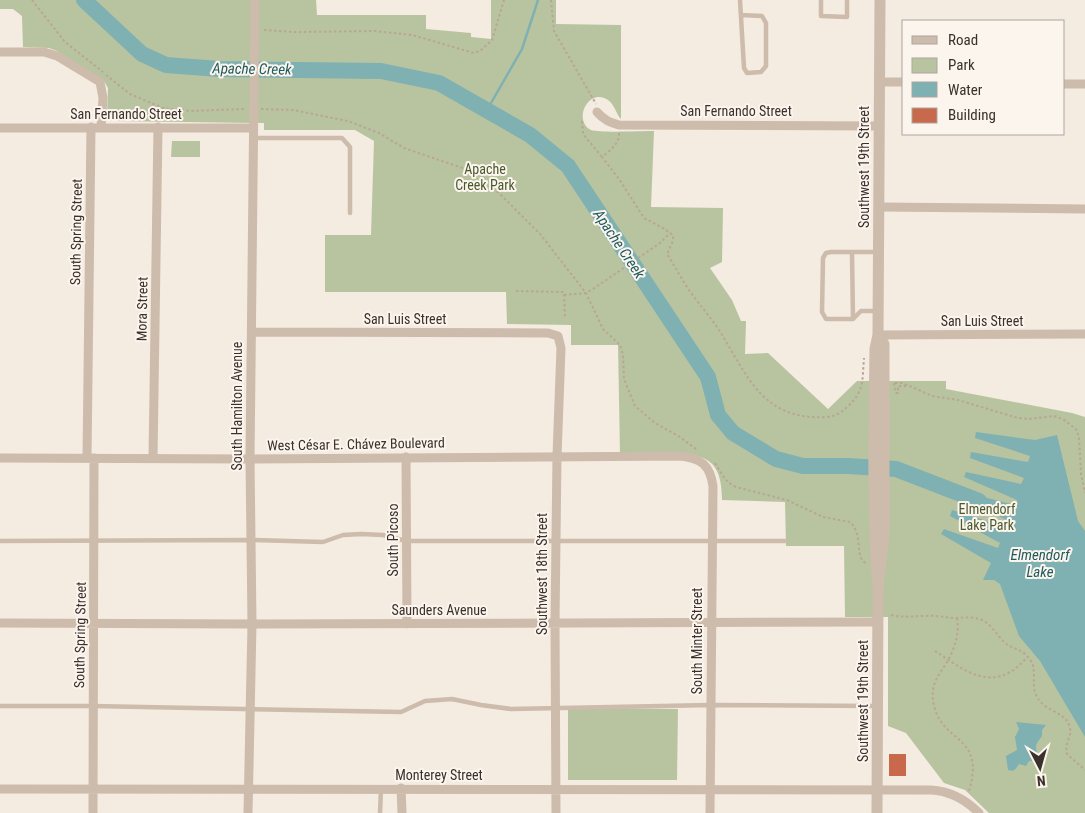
<svg xmlns="http://www.w3.org/2000/svg" width="1085" height="813" viewBox="0 0 1085 813" font-family="'Roboto Condensed',sans-serif">
	<style>
		.green { fill: #b8c4a0 }
		.water { fill: #7fb0b2 }
		.lines { fill: none; stroke-linecap: round; stroke-linejoin: round }
		.stream { stroke: #7fb0b2; stroke-width: 2.5 }
		.river { stroke: #7fb0b2; stroke-width: 16 }
		.building { fill: #c8694b }
		.path { stroke: #b9a596; stroke-width: 2; stroke-dasharray: 2.5 2.5; stroke-linecap: butt }
		.service { stroke: #cdbbac; stroke-width: 4.5 }
		.minor { stroke: #cdbbac; stroke-width: 9 }
		.tertiary { stroke: #cdbbac; stroke-width: 11 }
		.labels { text-anchor: middle; dominant-baseline: central; stroke-width: 4; stroke-linejoin: round; paint-order: stroke }
		.street-label { font-size: 14px; fill: #3b302b; stroke: #fbf5ee }
		.park-label { font-size: 14px; fill: #4a5a2e; stroke: #fbf5ee }
		.water-label { font-size: 15px; font-style: italic; fill: #1f5a5e; stroke: #fbf5ee }
	</style>
	<rect width="100%" height="100%" fill="#f4ebe1"/>
	<path class="green" d="M0,0H316L317,15H426V29L471,33V37L491,39V0H556V24L621,25V119C616,114 615,105 608,100C589,87 572,120 591,130C599,133 643,131 654,131L651,207L723,208L722,262L710,268L732,300L741,321H746L745,354L768,353L828,409L857,381H946V389L1072,413L1085,417V813H989L965,790L944,783L906,733L888,726V617H845L844,546H786L785,502L722,500C722,458 705,454 668,453C652,453 636,453 620,453L618,345H571V325L507,324L506,292H325V235H371L374,141L355,130H264V123L112,121L107,119V116L108,88L104,81L57,51L49,48L23,47L22,16L13,9H0Z
		M172,141H200V157H171Z
		M568,708L678,709L677,780H568Z"/>
	<path class="water" d="M976,432L1035,440L1057,435L1078,521L1085,531V737L1040,661L1019,636L1000,584L994,580H983L991,563L941,534L944,529L998,548L1000,543L950,516L952,510L1006,527L1009,521L958,497L960,491L1015,505L1017,500L964,477L966,472L1021,484L1024,478L970,458L971,452L1028,462L1030,456L975,438Z
		M1016,722L1046,725L1042,730V736C1034,747 1035,745 1039,759L1038,761H1029L1026,766L1019,764C1015,770 1014,772 1008,770L1006,756L1017,750L1015,737L1019,729Z"/>
	<g class="lines">
		<path class="stream" d="M487,110L522,49L538,0"/>
		<path class="river" d="M84,0L142,54L166,65L219,69L381,71L439,83L530,135L568,166L708,377L718,415L733,433L776,459L803,466H848L896,469L979,501"/>
	</g>
	<path class="building" d="M889,754H906V776H889Z"/>
	<g class="lines">
		<path class="path" d="M32,0L65,42L103,72
			M551,0L554,31L596,104
			M264,30L294,32L375,31L404,34L416,36L474,53L480,51L492,40L504,0
			M106,75L130,94L163,108L190,111L244,109
			M261,109L293,110L348,121L379,133L404,148L480,174L490,186L499,193L540,234L586,293L603,329L620,345L623,355L624,379L635,406L655,423L680,437L696,449
			M582,121L583,134L602,157
			M619,133C619,145 610,150 602,157L619,179L644,218L663,228L673,235V241L667,254C674,265 680,276 687,287C697,302 709,315 719,330C748,376 762,421 827,417C836,416 841,413 847,407C865,391 862,380 864,358
			M516,291L564,292L565,319
			M564,295L586,293L596,287L660,243L670,233
			M894,383L896,393H898V386H907
			M895,383H903L932,396L958,400L1018,418L1029,419L1054,416L1063,419L1076,429L1079,437L1081,474L1085,493
			M715,463C722,474 725,482 736,487L787,500L823,517L850,522C864,535 854,558 866,563
			M891,615C903,618 913,616 925,616C934,615 943,617 952,618C962,618 972,616 982,620C991,624 997,635 1004,642C1013,650 1023,648 1031,661C1037,671 1031,684 1036,695C1044,713 1066,710 1070,728C1072,737 1064,743 1067,754L1085,770
			M957,618C959,630 957,640 952,652C944,672 928,680 934,705C942,744 986,734 969,791
			M935,651C957,665 983,688 1010,672C1017,669 1022,662 1028,657"/>
		<path class="service" d="M740,0L744,68L747,73L761,72L766,66V23L762,16L741,15
			M821,0V16L847,17V0
			M253,138H342L350,147V213
			M852,252L853,319
			M877,311H861L853,319H826L822,312L823,258L826,253L831,252H879
			M0,541L251,540L323,542L343,535L361,534L383,535L406,541H785
			M0,706H93L401,712L425,701L452,699L481,705L511,709L711,705L876,706
			M380,813L381,789"/>
		<path class="minor" d="M0,52H44L57,56L100,82L103,98L101,127
			M879,82H904
			M1064,84H1085
			M597,112C604,120 609,122 619,125L879,126
			M0,128H253
			M879,207L1085,209
			M252,332L548,333L558,336L561,348L557,456L555,623L556,813
			M878,335L1085,334
			M406,457L407,624
			M0,458L250,459L680,456C701,458 710,465 713,486L710,813
			M87,458L91,127
			M153,458L158,127
			M0,623L252,624L878,622
			M401,788L402,813
			M0,789L931,790C950,791 965,799 979,813
			M93,813L94,458
			M248,813L252,624L250,459L255,0"/>
		<path class="tertiary" d="M878,335L884,344V534L878,588C872,509 874,429 875,349L878,335L880,0
			M877,813L878,588"/>
	</g>
	<g class="labels">
		<g class="street-label">
			<text x="736" y="111">San Fernando Street</text>
			<text x="126" y="114">San Fernando Street</text>
			<text transform="translate(864 167) rotate(-90)">Southwest 19th Street</text>
			<text transform="translate(76 232) rotate(-89)">South Spring Street</text>
			<text transform="translate(142 309) rotate(-89)">Mora Street</text>
			<text x="405" y="319">San Luis Street</text>
			<text x="982" y="321">San Luis Street</text>
			<text transform="translate(237 406) rotate(-90)">South Hamilton Avenue</text>
			<text transform="translate(356 444) rotate(-1)">West César E. Chávez Boulevard</text>
			<text transform="translate(393 540) rotate(-90)">South Picoso</text>
			<text transform="translate(542 574) rotate(-90)">Southwest 18th Street</text>
			<text x="439" y="610">Saunders Avenue</text>
			<text transform="translate(80 635) rotate(-89)">South Spring Street</text>
			<text transform="translate(697 641) rotate(-90)">South Minter Street</text>
			<text transform="translate(863 701) rotate(-90)">Southwest 19th Street</text>
			<text x="439" y="775">Monterey Street</text>
		</g>
		<g class="park-label">
			<text x="485" y="169">Apache<tspan x="485" dy="16">Creek Park</tspan></text>
			<text x="987" y="509">Elmendorf<tspan x="987" dy="16">Lake Park</tspan></text>
		</g>
		<g class="water-label">
			<text transform="translate(252 69) rotate(1)">Apache Creek</text>
			<text transform="translate(619 244) rotate(56)">Apache Creek</text>
			<text x="1040" y="555">Elmendorf<tspan x="1040" dy="17">Lake</tspan></text>
		</g>
	</g>
	<rect x="902" y="20" width="162" height="115" fill="#fbf5ee" stroke="#aea6a0"/>
	<rect x="912" y="36" width="25" height="8" fill="#cdbbac" stroke="#aea6a0"/>
	<text x="948" y="45" font-size="15" fill="#3b302b">Road</text>
	<rect x="912" y="58" width="25" height="15" fill="#b8c4a0" stroke="#aea6a0"/>
	<text x="948" y="70" font-size="15" fill="#3b302b">Park</text>
	<rect x="912" y="82" width="25" height="15" fill="#7fb0b2" stroke="#aea6a0"/>
	<text x="948" y="95" font-size="15" fill="#3b302b">Water</text>
	<rect x="912" y="108" width="25" height="15" fill="#c8694b" stroke="#aea6a0"/>
	<text x="948" y="120" font-size="15" fill="#3b302b">Building</text>
	<g transform="translate(1040 768) rotate(174)" stroke="#fbf5ee" stroke-width="4" paint-order="stroke">
	<path d="M0-4L9 19L0 12L-9 19Z" fill="#3b302b"/>
	<text y="-8" font-size="14" font-weight="bold" text-anchor="middle" fill="#3b302b">N</text>
	</g>
</svg>
